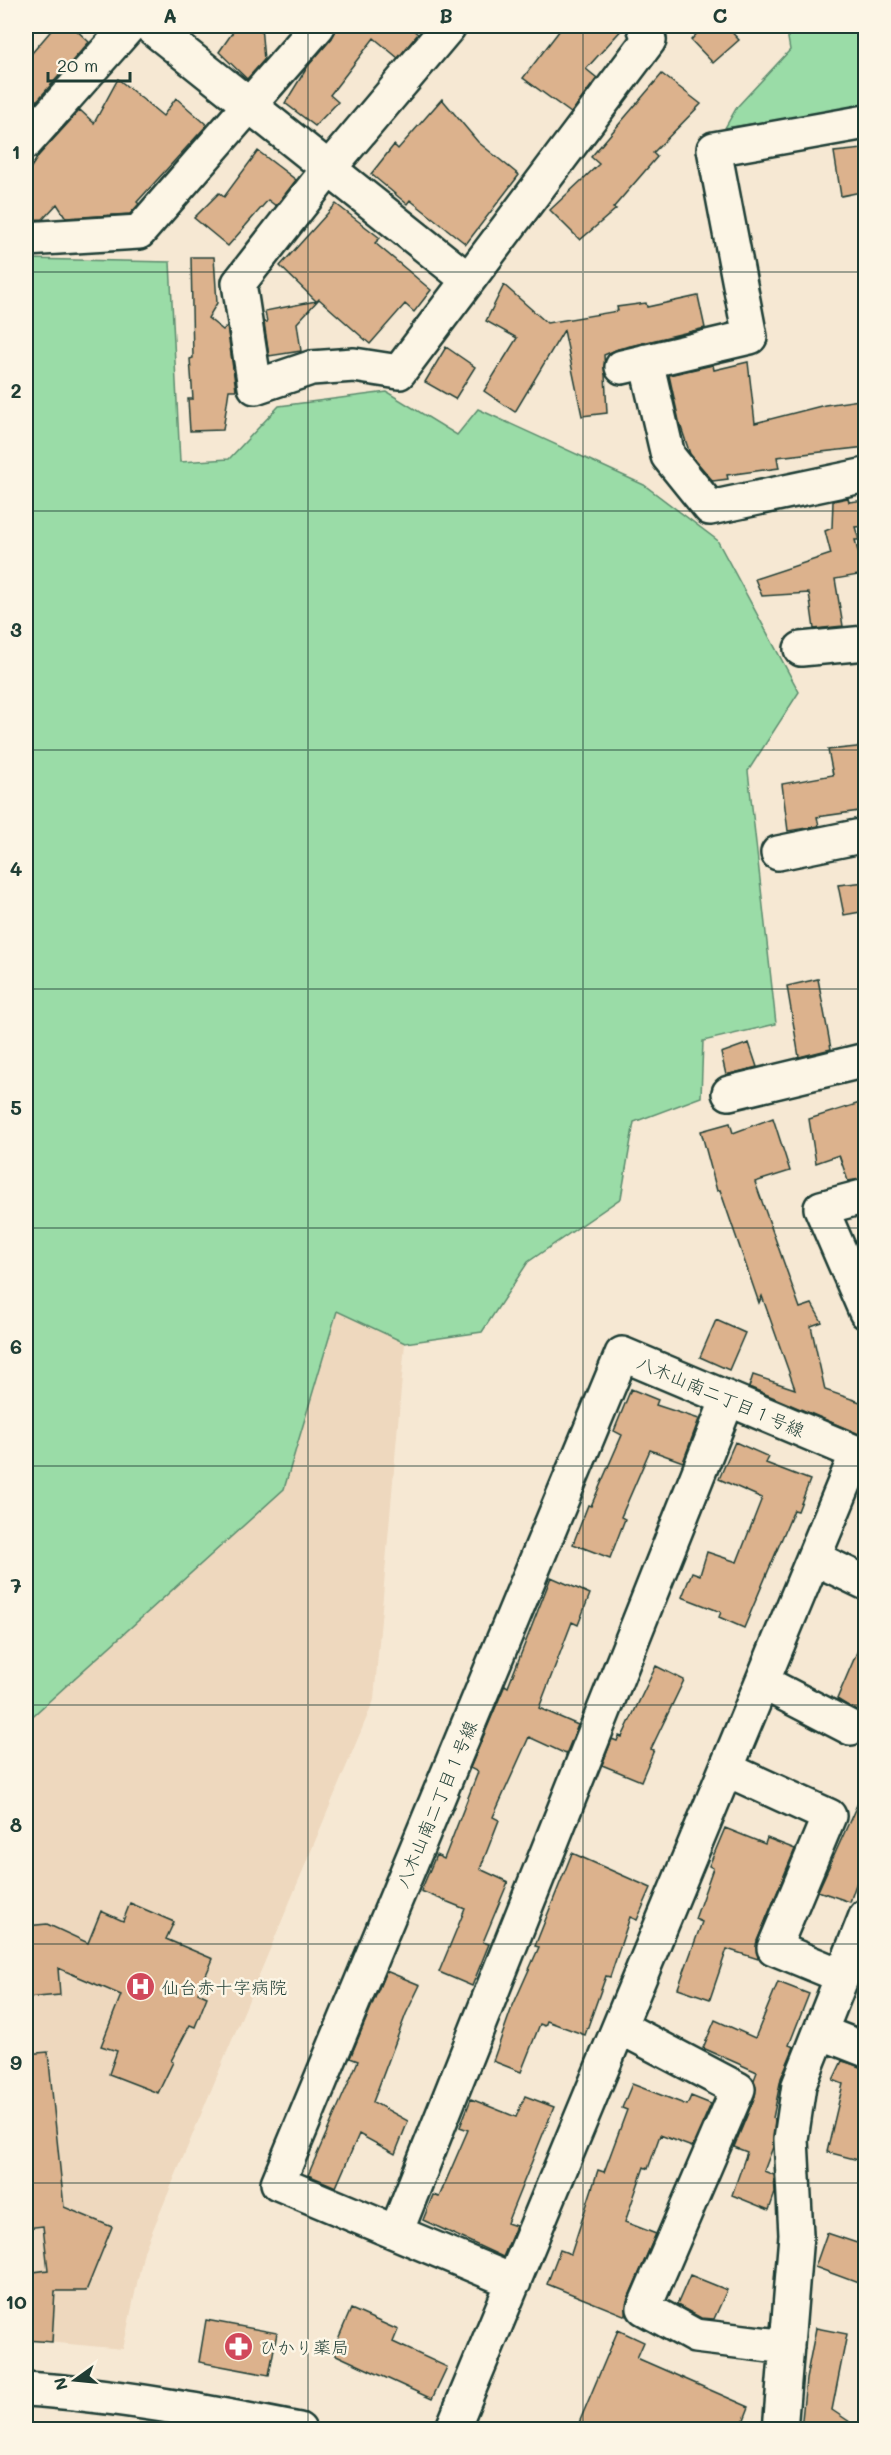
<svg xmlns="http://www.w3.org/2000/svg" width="891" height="2455" viewBox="0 0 891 2455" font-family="Mali,'Klee One',sans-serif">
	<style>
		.built { fill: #eed8be }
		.green { fill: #9adca7; stroke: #5c8c6e; stroke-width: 1.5 }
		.building { fill: #dcb28d; stroke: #1f3d34; stroke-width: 1.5 }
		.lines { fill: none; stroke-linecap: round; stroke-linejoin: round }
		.minor-casing { stroke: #1f3d34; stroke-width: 38 }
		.minor { stroke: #fcf5e5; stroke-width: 33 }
		.grid { fill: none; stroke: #1f3d34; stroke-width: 1.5; stroke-opacity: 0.55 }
		.labels { text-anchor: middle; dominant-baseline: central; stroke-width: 5; stroke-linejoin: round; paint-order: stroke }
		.street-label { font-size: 18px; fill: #1f3d34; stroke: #fcf5e5 }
		.poi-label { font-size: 18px; fill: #1f3d34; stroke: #fcf5e5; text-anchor: start }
		.neatline { fill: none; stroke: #1f3d34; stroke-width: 2 }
		.grid-label { font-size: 20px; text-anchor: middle; font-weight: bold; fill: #1f3d34 }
	</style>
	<rect width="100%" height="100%" fill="#f6e8d3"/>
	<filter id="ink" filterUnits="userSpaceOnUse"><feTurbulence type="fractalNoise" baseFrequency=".0167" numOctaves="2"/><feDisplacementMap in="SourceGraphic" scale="12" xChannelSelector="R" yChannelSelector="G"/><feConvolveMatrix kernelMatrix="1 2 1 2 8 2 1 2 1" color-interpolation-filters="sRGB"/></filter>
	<g filter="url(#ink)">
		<path class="built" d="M337,1311L405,1343L374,1700L144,2251L123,2349L26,2340V1722L284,1489Z"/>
		<path class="green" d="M786,26H861L865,52V106L725,128L737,107L790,50Z
			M26,259L170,262L180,462L229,459L279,406L387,392L457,435L478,409L644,485L717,540L799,692L748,771L776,1024L703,1041L701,1097L634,1122L621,1198L528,1262L482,1332L405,1343L337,1311L284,1489L26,1722Z"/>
		<path class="building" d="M55,26H72L89,42L26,113V60Z
			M237,26H261L264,60L247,79L219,52Z
			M336,26H408L418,34L398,58L374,38L330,95L338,102L315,126L285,103L308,66L332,38Z
			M563,26H625L586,69L597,78L571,113L523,78Z
			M704,26H726L739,40L713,63L691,40Z
			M662,74L701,104L653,153L657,157L613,208L616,209L580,240L550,210L599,164L591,157Z
			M118,79L163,116L176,98L207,125L137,202L139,204L130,214L66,218L57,204L43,219L26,220V175L39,155L80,110L94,123Z
			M442,99L478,142L519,175L466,244L410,200L407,204L371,174L394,145L398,149Z
			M863,149L866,191L841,196L834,152Z
			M258,151L296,180L276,206L268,200L228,246L194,218L219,193L224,197Z
			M336,204L380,238L375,243L431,290L414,312L405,304L370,344L319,299L297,323L301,351L269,356L264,322H267L265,311L316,301L280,266Z
			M191,257H214L217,303L208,318L223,330L227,326L236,390H229L223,430L190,431L188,399H193L190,359L193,358Z
			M504,285L547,323L618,311L617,307L646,303L647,307L698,296L705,328L618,349L604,355L607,413L582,416L564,330L515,412L484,391L517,338L486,321Z
			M446,347L475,367L455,399L425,382Z
			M748,362L755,423L825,405L866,399V447L777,457L779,468L727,475L728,479L713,481L690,454L679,421L669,375L713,365L714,370Z
			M848,498L849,502L866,500V526L855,527L859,540H855L864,574L835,579L843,626L814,629L809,593L762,596L755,579L831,554L825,531L832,528L833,501Z
			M866,746V810L817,817L819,826L788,831L782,784L833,775L828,750Z
			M866,882V911L844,915L838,885Z
			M818,979L831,1049L799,1057L787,986Z
			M749,1043L757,1067L726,1075L721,1053Z
			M866,1101V1178L848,1181L839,1155L816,1163L809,1119Z
			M773,1118L790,1171L755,1182L800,1308L812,1304L822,1322L811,1326L825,1390L866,1404V1437L749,1387L753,1375L795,1389L762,1296L759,1303L720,1190L717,1191L701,1131L730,1123L733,1133Z
			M716,1320L745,1333L729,1370L700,1357Z
			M631,1389L658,1400L656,1405L699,1419L683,1462L650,1450L621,1517L625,1519L610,1558L573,1544L588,1505L591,1506L622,1435L614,1431Z
			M735,1442L769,1457L766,1463L810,1480L798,1511L794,1510L744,1628L719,1617L721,1612L682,1597L692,1572L700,1575L707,1552L737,1562L762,1498L719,1479Z
			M551,1577L590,1594L578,1625L572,1622L539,1708L578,1725L566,1754L529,1737L493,1817L499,1820L480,1869L508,1882L483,1942L489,1944L472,1986L439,1972L465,1909L421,1891L436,1855L444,1859L478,1772L470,1768L505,1685L508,1687Z
			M866,1631V1717L837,1699Z
			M656,1666L684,1680L651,1749L654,1750L641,1781L602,1765L612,1739L617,1741L619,1736L622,1737Z
			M866,1785V1855L850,1902L818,1891Z
			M725,1828L765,1844L767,1838L795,1849L757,1941L758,1959L727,1949L710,1999L678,1988L702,1922L695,1919L713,1868L709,1866Z
			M572,1853L651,1888L637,1920L630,1917L610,1977L606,1976L585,2035L547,2021L545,2026L540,2024L521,2072L493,2061L511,2010L539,1947L535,1946Z
			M130,1903L174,1922L166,1939L213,1959L198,1993L207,1997L195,2027L190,2025L171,2061L173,2062L158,2093L109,2074L117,2051L101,2046L121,1995L58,1968L60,1995L26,1998V1926L47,1924L88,1943L101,1911L123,1921Z
			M386,1971L420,1985L406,2014L373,2102L408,2121L395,2154L359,2134L336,2187L308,2175L358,2061L350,2058Z
			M778,1982L809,1994L789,2045L794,2047L781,2078L773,2118L775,2119L773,2147L764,2171L774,2175L775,2193L769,2210L732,2195L747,2152L734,2147L755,2096L754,2080L757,2072L703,2048L715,2020L755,2038Z
			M866,2005V2030L856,2026Z
			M48,2052L64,2207L112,2227L86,2291H55L52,2342L26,2340V2273L48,2270L43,2226L26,2228V2054Z
			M842,2061L866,2068V2162L827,2152L843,2084L833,2080Z
			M632,2084L687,2105L691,2096L711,2104L692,2147L660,2135L648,2169L644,2167L625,2222L656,2234L627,2301L626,2316L547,2284L560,2250L571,2254L598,2170L604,2172L627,2110L622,2108Z
			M525,2096L554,2107L507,2223L516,2226L503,2257L423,2220L433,2195L439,2197L468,2130L460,2127L471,2099L516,2117Z
			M827,2233L866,2246V2286L815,2267Z
			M690,2275L727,2290L714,2319L701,2318L677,2305Z
			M351,2309L398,2330L393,2342L447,2367L432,2399L332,2353Z
			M206,2320L277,2333L269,2375L199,2362Z
			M816,2328L847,2334L832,2410L862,2430H801L806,2379Z
			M618,2330L644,2342L637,2358L749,2407L740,2430H576Z"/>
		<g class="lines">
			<defs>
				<path id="minor" d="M150,26L467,279
					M449,26L330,167L239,283L255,387L311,368L354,365L399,372L649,40L644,26
					M26,142L129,26
					M26,239L139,232L318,26
					M646,361L668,456L710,508L866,475
					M622,367L750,337L714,149L866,122
					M801,649L866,643
					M778,853L866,835
					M729,1093L866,1060
					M866,1196L821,1208L866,1312
					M814,1558L866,1583
					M762,1682L851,1728
					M726,1769L829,1816L774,1948L842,1976
					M620,2027L738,2089L644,2308L695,2336L787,2347
					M820,2032L866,2050
					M396,2232L728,1399
					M26,2389C118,2395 208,2412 299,2430
					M452,2430L857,1453L622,1354L278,2183L514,2282
					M780,2430L796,2235L791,2139L799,2085L866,1916"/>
			</defs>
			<use href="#minor" class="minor-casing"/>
			<use href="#minor" class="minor"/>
		</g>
	</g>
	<path class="grid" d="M308,26V2430M583,26V2430M26,272H866M26,511H866M26,750H866M26,989H866M26,1228H866M26,1466H866M26,1705H866M26,1944H866M26,2183H866"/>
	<defs>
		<symbol id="hospital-disc" viewBox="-11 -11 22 22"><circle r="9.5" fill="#d1495b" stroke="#fcf5e5"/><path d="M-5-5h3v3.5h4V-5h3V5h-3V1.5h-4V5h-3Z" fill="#fff"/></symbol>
		<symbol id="pharmacy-disc" viewBox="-11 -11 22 22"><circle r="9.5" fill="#d1495b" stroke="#fcf5e5"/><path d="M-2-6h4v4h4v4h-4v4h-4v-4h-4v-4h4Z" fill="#fff"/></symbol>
	</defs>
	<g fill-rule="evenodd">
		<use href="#hospital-disc" x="124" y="1970" width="33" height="33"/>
		<use href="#pharmacy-disc" x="222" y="2330" width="33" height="33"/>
	</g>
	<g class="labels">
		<g class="street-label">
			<text transform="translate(721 1396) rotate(23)">八木山南二丁目１号線</text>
			<text transform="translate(436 1804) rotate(-67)">八木山南二丁目１号線</text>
		</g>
		<g class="poi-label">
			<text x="161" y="1987">仙台赤十字病院</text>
			<text x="259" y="2347">ひかり薬局</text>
		</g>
	</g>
	<rect width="891" height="2455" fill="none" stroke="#fcf5e5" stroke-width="66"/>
	<g transform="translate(75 2380) rotate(255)" stroke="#fcf5e5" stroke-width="4.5" paint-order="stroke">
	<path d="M0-4.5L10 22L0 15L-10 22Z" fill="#1f3d34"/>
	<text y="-9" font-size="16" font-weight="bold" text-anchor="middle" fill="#1f3d34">N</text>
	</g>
	<path d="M48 72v9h82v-9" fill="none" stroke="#1f3d34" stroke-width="3"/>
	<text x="57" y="72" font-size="18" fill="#1f3d34" stroke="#fcf5e5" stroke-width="4.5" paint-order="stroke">20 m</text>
	<rect x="33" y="33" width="825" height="2389" class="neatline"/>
	<g class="grid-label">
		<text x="170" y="23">A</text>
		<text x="446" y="23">B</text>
		<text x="720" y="23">C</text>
		<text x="16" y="159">1</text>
		<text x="16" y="398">2</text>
		<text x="16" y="637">3</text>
		<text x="16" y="876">4</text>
		<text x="16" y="1115">5</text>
		<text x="16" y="1354">6</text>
		<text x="16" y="1593">7</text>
		<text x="16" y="1832">8</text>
		<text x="16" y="2070">9</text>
		<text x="16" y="2309">10</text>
	</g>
</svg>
